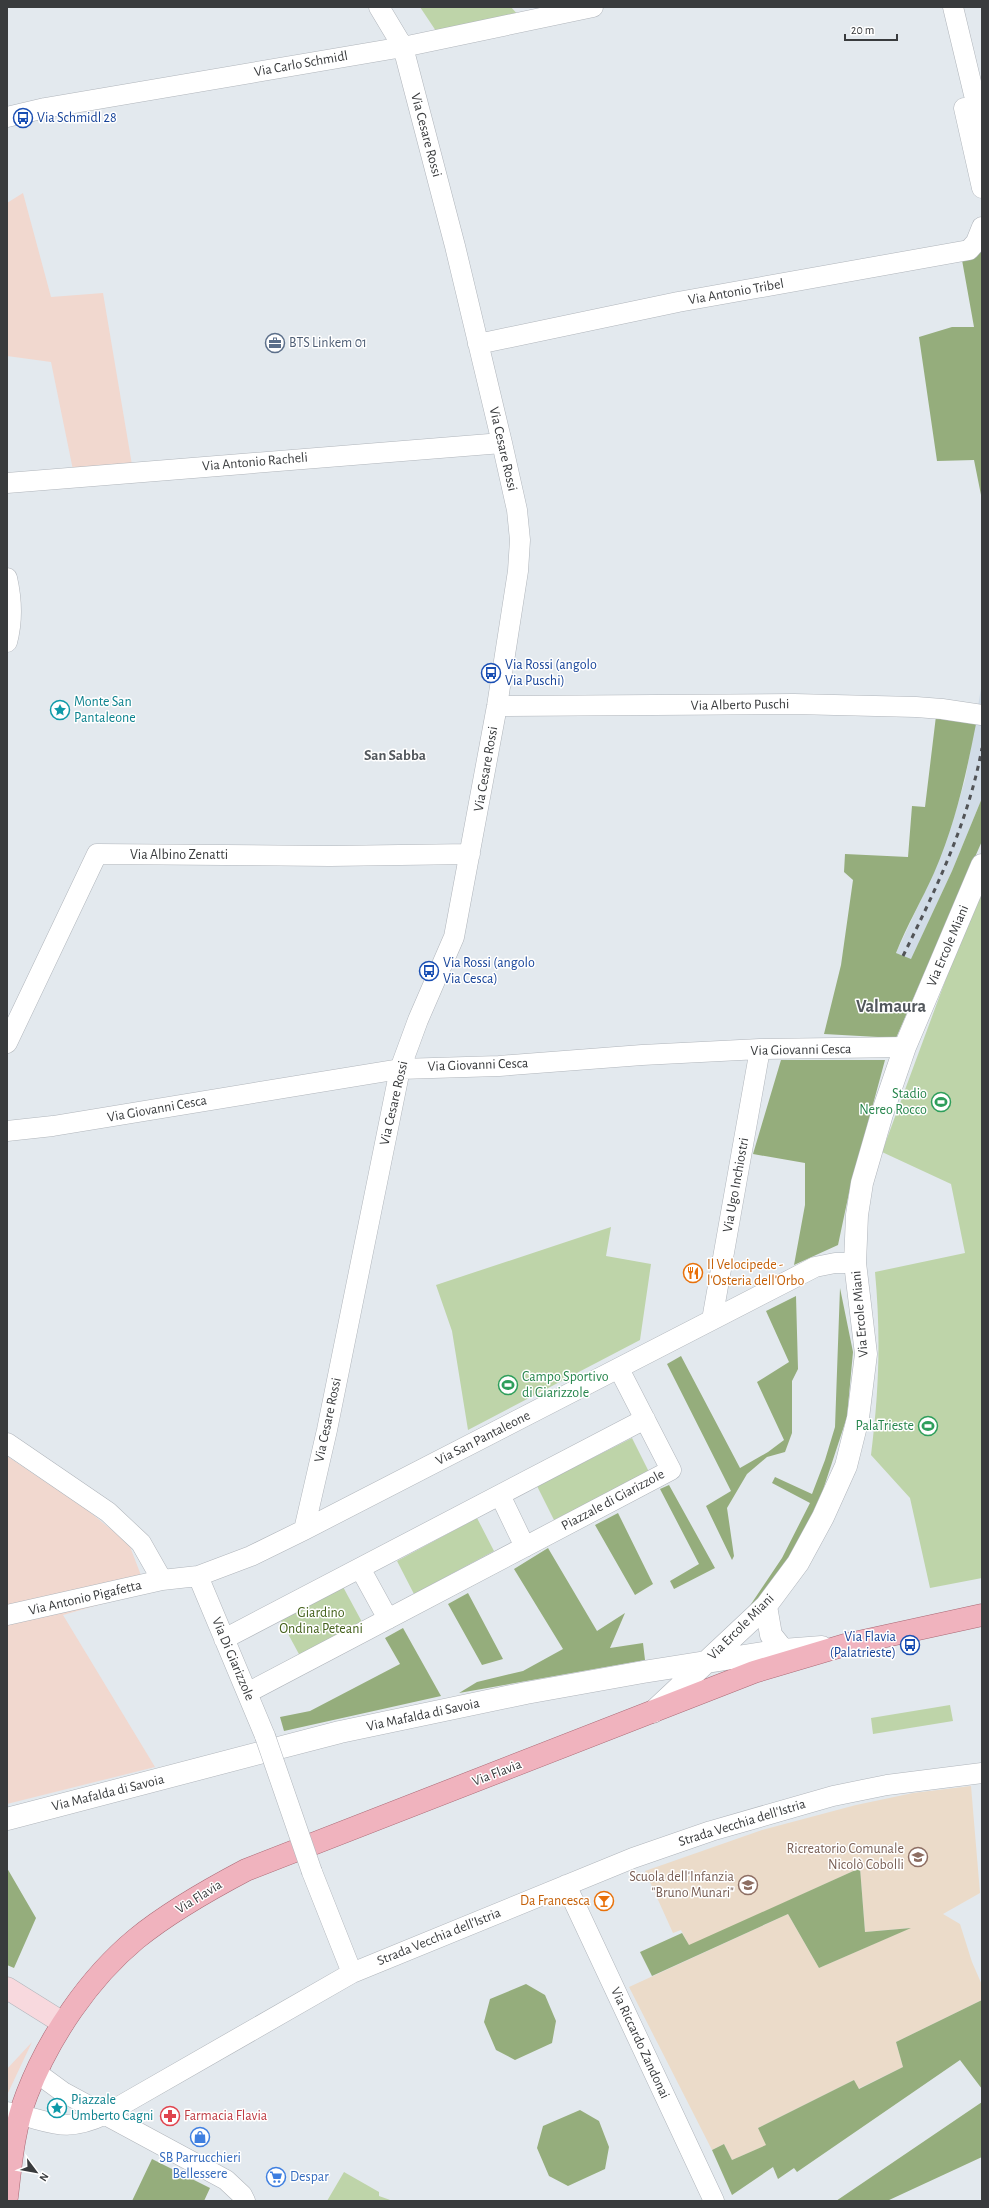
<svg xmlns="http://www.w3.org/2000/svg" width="989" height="2208" viewBox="0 0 989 2208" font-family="'Alegreya Sans',sans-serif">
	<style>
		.built { fill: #d1dce7 }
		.industrial { fill: #f1d8cf }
		.education { fill: #ebdbc9 }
		.green { fill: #bed4a9 }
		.forest { fill: #95ad7c }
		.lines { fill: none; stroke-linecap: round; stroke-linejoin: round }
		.minor-casing { stroke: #b0b5bb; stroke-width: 21 }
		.tertiary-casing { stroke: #b0b5bb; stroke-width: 23 }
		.secondary-casing { stroke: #b0b5bb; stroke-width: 23 }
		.primary-casing { stroke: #a96874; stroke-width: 23 }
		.minor { stroke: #fff; stroke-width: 20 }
		.tertiary { stroke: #fff; stroke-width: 22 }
		.secondary { stroke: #f8d9de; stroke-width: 22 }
		.primary { stroke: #f0b3be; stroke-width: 22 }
		.rail { stroke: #525457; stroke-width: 3; stroke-dasharray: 5 5; stroke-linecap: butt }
		.minor-bridge-casing { stroke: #b0b5bb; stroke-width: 21; stroke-linecap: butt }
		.minor-bridge { stroke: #fff; stroke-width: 20 }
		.labels { text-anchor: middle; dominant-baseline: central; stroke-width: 3; stroke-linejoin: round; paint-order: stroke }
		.street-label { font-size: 14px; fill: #393b3d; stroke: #fff }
		.transit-label { font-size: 14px; fill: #164399; stroke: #fff; text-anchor: start }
		.service-label { font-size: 14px; fill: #4e5e75; stroke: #fff; text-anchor: start }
		.culture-label { font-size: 14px; fill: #0d838f; stroke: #fff; text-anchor: start }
		.leisure-label { font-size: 14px; fill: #27864d; stroke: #fff; text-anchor: end }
		.food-label { font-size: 14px; fill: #c56008; stroke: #fff; text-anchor: start }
		.park-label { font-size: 14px; fill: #43601a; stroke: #fff }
		.education-label { font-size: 14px; fill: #785e54; stroke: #fff; text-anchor: end }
		.health-label { font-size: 14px; fill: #be3a42; stroke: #fff; text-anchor: start }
		.shop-label { font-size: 14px; fill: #366cbe; stroke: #fff }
		.neighbourhood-label { font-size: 15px; font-weight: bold; fill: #52575c; stroke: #fff }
		.district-label { font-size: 18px; font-weight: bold; fill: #52575c; stroke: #fff }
	</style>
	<rect width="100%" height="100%" fill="#e3e9ee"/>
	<path class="built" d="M982,683V798L952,871L911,960L896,953L934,872L951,827L965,780Z"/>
	<path class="industrial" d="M23,193L51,297L103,293L132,465L73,470L51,362L7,356V203Z
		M7,1456L86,1509L129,1544L147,1591L63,1615L155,1767L7,1804Z
		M32,2042L7,2095V2069Z"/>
	<path class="education" d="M971,1786L980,1893L943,1914L960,1924L972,1962L982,1985V2000L896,2042L903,2067L858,2089L854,2080L758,2128L767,2145L732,2160L724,2144L712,2150L629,1987L788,1914L819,1968L910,1928L865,1932L860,1868L689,1946L681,1930L673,1933L645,1871L762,1830L856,1805L913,1793Z"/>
	<path class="green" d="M420,7H511L519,16L436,31Z
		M982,893V1578L930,1588L910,1498L871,1455C879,1391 881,1336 875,1272L965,1253L951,1184L882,1152L947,976Z
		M611,1227L606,1256L651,1264L640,1340L468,1430L452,1331L436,1285Z
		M632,1438L649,1472L554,1520L537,1486Z
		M477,1518L494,1551L414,1594L397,1561Z
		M342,1585L362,1622L300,1656L280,1619Z
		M950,1705L953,1721L873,1734L871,1718Z
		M344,2172L379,2192V2196L393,2201H327Z"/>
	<path class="forest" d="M982,248V500L974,460L937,461L919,337L952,327H974L962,260Z
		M936,716L976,724C966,775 955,825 934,873C922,900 907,925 896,953L911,959L952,871L982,798V841L896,1038L824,1034L841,965L853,880L844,872L845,854L908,857L912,806L925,807Z
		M781,1060H885L849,1193L838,1245L794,1265L805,1205V1163L753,1154Z
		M840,1288L853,1352L847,1417L823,1490L792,1559L741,1619L782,1558L810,1503L772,1483L775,1477L812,1494L825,1460L835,1427Z
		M796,1296L798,1369L792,1381V1433L785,1452L767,1457L747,1474L727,1508L734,1556L732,1560L706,1506L731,1491L667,1364L681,1356L740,1468L768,1452L784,1440L757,1382L789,1362L766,1311Z
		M669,1485L715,1568L674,1589L670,1581L699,1564L660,1489Z
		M618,1513L653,1584L635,1595L595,1525Z
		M548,1548L597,1631L625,1613L610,1648L643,1643L645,1660L459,1693L477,1682L523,1671L563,1649L514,1569Z
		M468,1593L503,1659L482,1665L448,1604Z
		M403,1628L441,1696L284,1731L280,1717L310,1711L400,1664L385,1638Z
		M7,1868L36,1918L14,1968L7,1965Z
		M860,1868L865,1932L911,1928L819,1968L788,1914L652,1976L640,1952L682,1933L689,1945Z
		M526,1984L545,1995L556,2021L552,2043L515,2060L496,2050L484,2022L490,1999Z
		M982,2000V2089L960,2060L797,2172L794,2168L778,2179L773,2167L732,2195L712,2150L724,2144L732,2160L766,2145L758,2128L854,2080L859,2089L903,2067L896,2042Z
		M982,2102V2157L887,2201H836Z
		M580,2110L599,2121L609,2147L605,2169L568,2186L549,2176L537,2148L543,2126Z
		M152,2159L210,2188L204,2201H132Z"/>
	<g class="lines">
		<defs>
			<path id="minor" d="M953,7L982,128
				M964,108L982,188
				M7,117L45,108L403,47L593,7
				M478,344L678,302L969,250L976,242L982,227
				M7,483L502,443
				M7,578C12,600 13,620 7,642
				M497,706L794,704L916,707L942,709L982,715
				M7,1043L97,854L330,856L470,854
				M7,1131L53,1126L400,1069L499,1066L642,1055L760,1049L905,1047
				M712,1320L760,1049
				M7,1443L108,1512L141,1543L162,1580L198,1576L265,1736
				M500,1495L525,1547
				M304,1530L327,1430L400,1069L418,1020L454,937L497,706L518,571L520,540L517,510L502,443L455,246L403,47L379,7
				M360,1568L388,1619
				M198,1576L251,1556L304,1530L815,1267L835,1263H855
				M7,1615L162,1580
				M224,1639L645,1419
				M247,1693L671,1470L619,1369
				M312,1872L352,1973
				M566,1885L714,2201
				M37,2073L63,2092L226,2180L242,2195L245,2201
				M7,2112C51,2120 61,2135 106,2114L352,1973L633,1858L711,1831L833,1796L887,1785L982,1773"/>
			<path id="tertiary" d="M766,1606L771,1635L783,1650
				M653,1712L766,1606L798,1563L823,1517L846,1466L858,1418L866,1354L855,1263L857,1215L862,1183L882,1114L905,1047L982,865
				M7,1819L340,1732L526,1693L643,1672L783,1650L822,1647"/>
			<path id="secondary" d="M7,1988L63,2023"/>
			<path id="primary" d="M7,2197C11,2162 14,2127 27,2094C49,2037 89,1978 136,1939C169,1912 208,1890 246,1870L754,1672L845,1645L982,1615"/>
		</defs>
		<use href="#minor" class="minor-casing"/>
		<use href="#tertiary" class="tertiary-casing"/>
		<use href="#secondary" class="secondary-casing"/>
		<use href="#primary" class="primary-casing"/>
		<use href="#minor" class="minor"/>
		<use href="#tertiary" class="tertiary"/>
		<use href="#secondary" class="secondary"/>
		<use href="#primary" class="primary"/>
		<path class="rail" d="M903,956C936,889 968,823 982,748"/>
		<defs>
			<path id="minor-bridge" d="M265,1736L312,1872"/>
		</defs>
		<use href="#minor-bridge" class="minor-bridge-casing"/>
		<use href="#minor-bridge" class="minor-bridge"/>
	</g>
	<defs>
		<symbol id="bus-ring" viewBox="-11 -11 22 22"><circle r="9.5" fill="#fff" stroke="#1a4fb4" stroke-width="1.5"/><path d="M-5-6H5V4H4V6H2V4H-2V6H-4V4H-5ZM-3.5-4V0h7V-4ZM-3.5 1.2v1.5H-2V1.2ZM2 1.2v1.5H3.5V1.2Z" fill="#1a4fb4"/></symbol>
		<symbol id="office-ring" viewBox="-11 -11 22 22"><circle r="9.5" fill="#fff" stroke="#5c6f8a" stroke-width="1.5"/><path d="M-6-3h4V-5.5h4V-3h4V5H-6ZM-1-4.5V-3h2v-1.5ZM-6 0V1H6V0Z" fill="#5c6f8a"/></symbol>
		<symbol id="sight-ring" viewBox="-11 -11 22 22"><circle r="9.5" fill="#fff" stroke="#0f9aa8" stroke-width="1.5"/><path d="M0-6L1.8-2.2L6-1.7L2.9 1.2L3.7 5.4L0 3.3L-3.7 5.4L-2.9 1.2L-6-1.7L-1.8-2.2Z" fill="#0f9aa8"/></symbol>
		<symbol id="stadium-ring" viewBox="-11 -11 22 22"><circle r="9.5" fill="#fff" stroke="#2e9e5b" stroke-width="1.5"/><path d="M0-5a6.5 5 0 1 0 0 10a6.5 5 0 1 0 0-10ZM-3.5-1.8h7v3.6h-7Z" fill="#2e9e5b"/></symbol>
		<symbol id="restaurant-ring" viewBox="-11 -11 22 22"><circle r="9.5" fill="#fff" stroke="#e8710a" stroke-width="1.5"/><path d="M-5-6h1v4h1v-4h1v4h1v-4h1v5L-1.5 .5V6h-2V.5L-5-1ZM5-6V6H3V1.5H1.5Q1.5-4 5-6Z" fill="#e8710a"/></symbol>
		<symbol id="school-ring" viewBox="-11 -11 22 22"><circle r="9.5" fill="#fff" stroke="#8d6e63" stroke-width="1.5"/><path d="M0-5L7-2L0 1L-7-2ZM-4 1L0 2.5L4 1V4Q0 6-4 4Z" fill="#8d6e63"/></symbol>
		<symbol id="bar-ring" viewBox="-11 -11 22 22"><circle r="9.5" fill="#fff" stroke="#e8710a" stroke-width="1.5"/><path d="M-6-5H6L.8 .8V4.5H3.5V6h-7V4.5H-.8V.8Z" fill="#e8710a"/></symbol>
		<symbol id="pharmacy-ring" viewBox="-11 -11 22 22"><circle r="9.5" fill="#fff" stroke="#e0444e" stroke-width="1.5"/><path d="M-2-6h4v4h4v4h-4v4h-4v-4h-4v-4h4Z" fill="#e0444e"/></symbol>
		<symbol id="shop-ring" viewBox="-11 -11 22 22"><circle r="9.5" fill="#fff" stroke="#3f7fe0" stroke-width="1.5"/><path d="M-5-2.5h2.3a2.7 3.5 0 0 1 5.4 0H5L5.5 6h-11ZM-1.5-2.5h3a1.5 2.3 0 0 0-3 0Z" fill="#3f7fe0"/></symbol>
		<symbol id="supermarket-ring" viewBox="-11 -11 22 22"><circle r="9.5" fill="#fff" stroke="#3f7fe0" stroke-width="1.5"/><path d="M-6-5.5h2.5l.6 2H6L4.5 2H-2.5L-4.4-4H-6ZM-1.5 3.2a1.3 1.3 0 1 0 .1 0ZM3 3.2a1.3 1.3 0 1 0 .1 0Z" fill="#3f7fe0"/></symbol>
	</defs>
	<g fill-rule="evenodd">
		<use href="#bus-ring" x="12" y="107" width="22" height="22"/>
		<use href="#office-ring" x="264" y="332" width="22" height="22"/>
		<use href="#bus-ring" x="480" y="662" width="22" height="22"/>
		<use href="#sight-ring" x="49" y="699" width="22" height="22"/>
		<use href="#bus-ring" x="418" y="960" width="22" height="22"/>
		<use href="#stadium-ring" x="930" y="1091" width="22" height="22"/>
		<use href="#restaurant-ring" x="682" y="1262" width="22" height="22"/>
		<use href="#stadium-ring" x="497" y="1374" width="22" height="22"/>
		<use href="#stadium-ring" x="917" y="1415" width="22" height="22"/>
		<use href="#bus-ring" x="899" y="1634" width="22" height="22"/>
		<use href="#school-ring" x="907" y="1846" width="22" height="22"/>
		<use href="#school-ring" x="737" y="1874" width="22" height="22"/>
		<use href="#bar-ring" x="593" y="1890" width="22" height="22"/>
		<use href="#sight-ring" x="46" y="2097" width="22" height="22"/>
		<use href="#pharmacy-ring" x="159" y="2105" width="22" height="22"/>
		<use href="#shop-ring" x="189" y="2126" width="22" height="22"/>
		<use href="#supermarket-ring" x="265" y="2166" width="22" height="22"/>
	</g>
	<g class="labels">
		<g class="street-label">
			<text transform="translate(301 64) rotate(-10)">Via Carlo Schmidl</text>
			<text transform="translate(426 135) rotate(75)">Via Cesare Rossi</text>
			<text transform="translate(736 292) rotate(-10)">Via Antonio Tribel</text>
			<text transform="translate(503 449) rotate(77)">Via Cesare Rossi</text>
			<text transform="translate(255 462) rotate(-5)">Via Antonio Racheli</text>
			<text transform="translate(740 705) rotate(-1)">Via Alberto Puschi</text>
			<text transform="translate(486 769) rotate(-80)">Via Cesare Rossi</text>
			<text x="179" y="855">Via Albino Zenatti</text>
			<text transform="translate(948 946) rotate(-67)">Via Ercole Miani</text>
			<text transform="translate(801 1050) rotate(-1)">Via Giovanni Cesca</text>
			<text transform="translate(478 1065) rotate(-2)">Via Giovanni Cesca</text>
			<text transform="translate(394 1103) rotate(-77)">Via Cesare Rossi</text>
			<text transform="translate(157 1109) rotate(-10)">Via Giovanni Cesca</text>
			<text transform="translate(736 1185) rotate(-80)">Via Ugo Inchiostri</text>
			<text transform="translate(860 1314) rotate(-95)">Via Ercole Miani</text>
			<text transform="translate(328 1420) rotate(-78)">Via Cesare Rossi</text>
			<text transform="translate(483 1438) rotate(-27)">Via San Pantaleone</text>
			<text transform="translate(613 1500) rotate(-28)">Piazzale di Giarizzole</text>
			<text transform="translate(85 1598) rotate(-13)">Via Antonio Pigafetta</text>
			<text transform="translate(741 1627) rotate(-45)">Via Ercole Miani</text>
			<text transform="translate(233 1659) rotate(67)">Via Di Giarizzole</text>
			<text transform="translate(423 1715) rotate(-12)">Via Mafalda di Savoia</text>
			<text transform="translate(497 1773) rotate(-21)">Via Flavia</text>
			<text transform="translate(108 1793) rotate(-14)">Via Mafalda di Savoia</text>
			<text transform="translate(742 1823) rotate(-17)">Strada Vecchia dell'Istria</text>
			<text transform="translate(199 1897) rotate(-32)">Via Flavia</text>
			<text transform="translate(439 1937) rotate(-22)">Strada Vecchia dell'Istria</text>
			<text transform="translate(640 2043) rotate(65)">Via Riccardo Zandonai</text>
		</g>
		<g class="transit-label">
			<text x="37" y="118">Via Schmidl 28</text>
			<text x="505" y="665">Via Rossi (angolo<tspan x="505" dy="16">Via Puschi)</tspan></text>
			<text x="443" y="963">Via Rossi (angolo<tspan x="443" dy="16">Via Cesca)</tspan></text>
			<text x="896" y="1637" text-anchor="end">Via Flavia<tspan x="896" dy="16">(Palatrieste)</tspan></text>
		</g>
		<g class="service-label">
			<text x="289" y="343">BTS Linkem 01</text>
		</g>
		<g class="culture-label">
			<text x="74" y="702">Monte San<tspan x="74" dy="16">Pantaleone</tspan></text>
			<text x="71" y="2100">Piazzale<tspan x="71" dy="16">Umberto Cagni</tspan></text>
		</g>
		<g class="leisure-label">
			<text x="927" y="1094">Stadio<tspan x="927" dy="16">Nereo Rocco</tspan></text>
			<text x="522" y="1377" text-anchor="start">Campo Sportivo<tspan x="522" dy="16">di Giarizzole</tspan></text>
			<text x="914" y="1426">PalaTrieste</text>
		</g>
		<g class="food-label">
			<text x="707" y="1265">Il Velocipede -<tspan x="707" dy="16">l'Osteria dell'Orbo</tspan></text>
			<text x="590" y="1901" text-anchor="end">Da Francesca</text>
		</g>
		<g class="park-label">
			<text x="321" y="1613">Giardino<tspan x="321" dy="16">Ondina Peteani</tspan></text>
		</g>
		<g class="education-label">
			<text x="904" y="1849">Ricreatorio Comunale<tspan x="904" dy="16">Nicolò Cobolli</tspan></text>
			<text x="734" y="1877">Scuola dell'Infanzia<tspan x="734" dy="16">"Bruno Munari"</tspan></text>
		</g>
		<g class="health-label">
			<text x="184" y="2116">Farmacia Flavia</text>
		</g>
		<g class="shop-label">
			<text x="200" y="2158">SB Parrucchieri<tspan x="200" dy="16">Bellessere</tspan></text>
			<text x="290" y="2177" text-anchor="start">Despar</text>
		</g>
		<g class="neighbourhood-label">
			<text x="395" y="755">San Sabba</text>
		</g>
		<g class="district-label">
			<text x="891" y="1007">Valmaura</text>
		</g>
	</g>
	<rect width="989" height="2208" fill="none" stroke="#393b3d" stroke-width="16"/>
	<g transform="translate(36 2172) rotate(122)" stroke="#ffffff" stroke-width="3" paint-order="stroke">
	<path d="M0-3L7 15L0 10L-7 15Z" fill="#393b3d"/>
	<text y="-6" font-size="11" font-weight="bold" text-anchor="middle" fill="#393b3d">N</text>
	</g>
	<path d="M845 34v6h52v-6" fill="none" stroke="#393b3d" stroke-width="2"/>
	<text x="851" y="34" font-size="12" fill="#393b3d" stroke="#ffffff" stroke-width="3" paint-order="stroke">20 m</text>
</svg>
